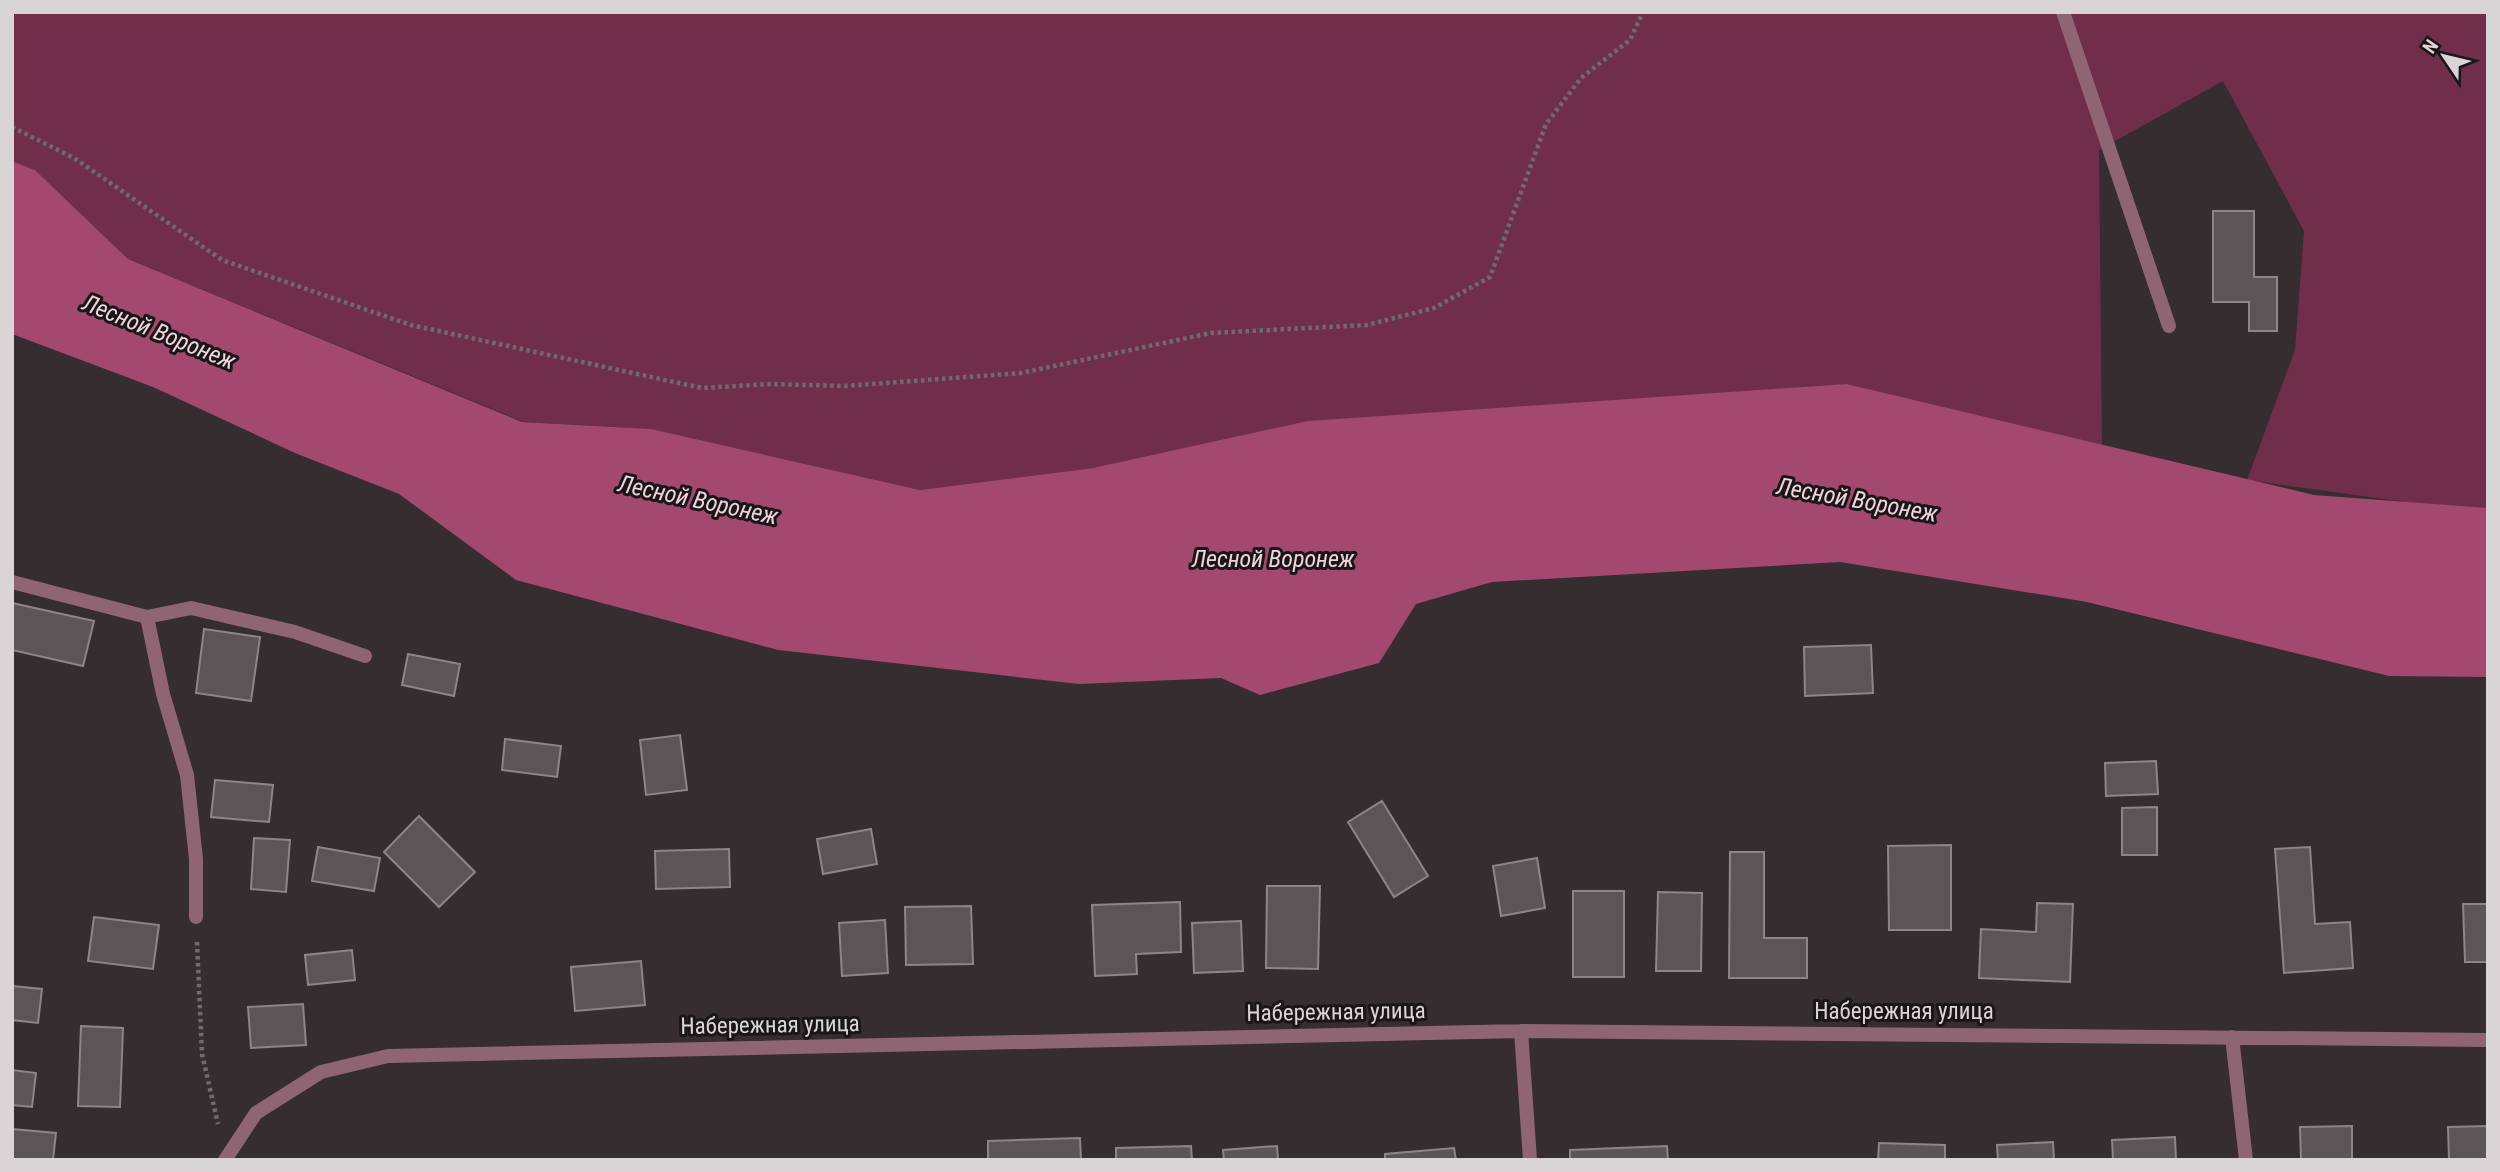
<svg xmlns="http://www.w3.org/2000/svg" width="2500" height="1172" viewBox="0 0 2500 1172" font-family="'Roboto Condensed',sans-serif">
	<style>
		.green { fill: #712e4a }
		.water { fill: #a3486e }
		.building { fill: #5d5457; stroke: #8f8588; stroke-width: 2 }
		.lines { fill: none; stroke-linecap: round; stroke-linejoin: round }
		.path { stroke: #716a6b; stroke-width: 4.5; stroke-dasharray: 3.5 3.5; stroke-linecap: butt }
		.service { stroke: #8f6574; stroke-width: 14 }
		.minor { stroke: #8f6574; stroke-width: 14 }
		.labels { text-anchor: middle; dominant-baseline: central; stroke-width: 6; stroke-linejoin: round; paint-order: stroke }
		.street-label { font-size: 23px; fill: #d9d4d5; stroke: #1a1617 }
		.water-label { font-size: 24px; font-style: italic; fill: #efd4dd; stroke: #1a1617 }
	</style>
	<rect width="100%" height="100%" fill="#352d2f"/>
	<path class="green" d="M12,12H2488V508L2413,503L2247,480L2295,350L2304,231L2223,81L2099,150L2102,445L1847,384L1093,468L920,490L651,429L524,422L128,259L35,170L12,161Z"/>
	<path class="water" d="M12,161L35,170L128,259L522,422L651,429L920,490L1093,468L1308,421L1847,384L2314,495L2488,508V677L2389,676L2087,602L1840,562L1492,582L1416,604L1379,663L1260,695L1221,678L1079,684L778,650L516,580L399,494L295,453L153,387L12,334Z"/>
	<path class="building" d="M2213,211H2254V277H2277V331H2249V302H2213Z
		M12,603L94,621L83,666L12,650Z
		M204,629L260,637L251,701L196,693Z
		M1871,645L1873,693L1805,696L1804,647Z
		M408,654L460,664L454,696L402,685Z
		M680,735L687,790L646,795L640,740Z
		M505,739L561,746L557,777L502,770Z
		M2156,761L2158,794L2106,796L2105,763Z
		M215,780L273,785L269,822L211,817Z
		M1382,801L1428,876L1394,897L1348,822Z
		M2157,807V855H2122V808Z
		M419,816L475,872L439,907L384,852Z
		M871,829L877,864L823,874L817,839Z
		M254,838L290,840L286,892L251,889Z
		M1951,845V930H1889L1888,846Z
		M318,847L380,858L374,891L312,881Z
		M2310,847L2315,924L2350,922L2353,968L2284,973L2275,849Z
		M729,849L730,887L656,889L655,851Z
		M1730,852H1764V938H1807V978H1729Z
		M1537,858L1545,908L1501,916L1493,866Z
		M1267,886H1320L1318,969L1266,968Z
		M1573,891H1624V977H1573Z
		M1658,892L1702,893L1701,971H1656Z
		M1180,902L1181,952L1136,954L1137,974L1095,976L1092,905Z
		M2037,903L2073,904L2070,982L1979,978L1981,929L2036,932Z
		M2463,904H2488V962H2465Z
		M971,906L973,964L906,965L905,907Z
		M94,917L159,925L153,969L88,961Z
		M885,920L888,973L842,976L839,923Z
		M1241,921L1243,971L1194,973L1192,923Z
		M352,950L355,980L308,985L305,955Z
		M641,961L645,1005L575,1011L571,967Z
		M12,986L42,989L38,1023L12,1020Z
		M303,1004L306,1045L251,1048L248,1007Z
		M81,1026L123,1028L120,1107L78,1106Z
		M12,1070L36,1073L32,1107L12,1105Z
		M2352,1126V1160H2301L2300,1127Z
		M2488,1126V1160H2449L2448,1127Z
		M12,1129L56,1133L53,1160H12Z
		M2175,1137L2176,1160H2113L2112,1140Z
		M1080,1138L1081,1160H988V1141Z
		M2053,1142L2054,1160H1998L1997,1145Z
		M1879,1143L1945,1145V1160H1878Z
		M1191,1146L1192,1160H1116V1148Z
		M1277,1146L1278,1160H1224L1223,1150Z
		M1667,1146L1668,1160H1570V1150Z
		M1454,1148L1456,1160H1385V1154Z"/>
	<g class="lines">
		<path class="path" d="M12,127L74,158L222,260L411,325L702,388L770,384L845,386L1021,373L1211,333L1367,325L1434,308L1490,277L1546,124L1581,78L1630,40L1643,12
			M197,942L202,1054L218,1124"/>
		<path class="service" d="M2063,12L2169,326"/>
		<path class="minor" d="M12,582L147,617L191,608L295,632L365,656
			M147,617L163,694L187,775L196,859V917
			M1521,1031L1530,1160
			M2232,1037L2246,1160
			M225,1160L256,1113L321,1072L388,1056L1521,1031L2488,1040"/>
	</g>
	<g class="labels">
		<g class="street-label">
			<text x="1904" y="1011">Набережная улица</text>
			<text transform="translate(1336 1012) rotate(-1)">Набережная улица</text>
			<text transform="translate(770 1025) rotate(-1)">Набережная улица</text>
		</g>
		<g class="water-label">
			<text transform="translate(159 332) rotate(22)">Лесной Воронеж</text>
			<text transform="translate(698 500) rotate(12)">Лесной Воронеж</text>
			<text transform="translate(1857 500) rotate(10)">Лесной Воронеж</text>
			<text x="1273" y="559">Лесной Воронеж</text>
		</g>
	</g>
	<rect width="2500" height="1172" fill="none" stroke="#d9d4d5" stroke-width="28"/>
	<g transform="translate(2444 56) rotate(305)" stroke="#1a1617" stroke-width="5" paint-order="stroke">
	<path d="M0-5L12 26L0 18L-12 26Z" fill="#d9d4d5"/>
	<text y="-10" font-size="19" font-weight="bold" text-anchor="middle" fill="#d9d4d5">N</text>
	</g>
</svg>
